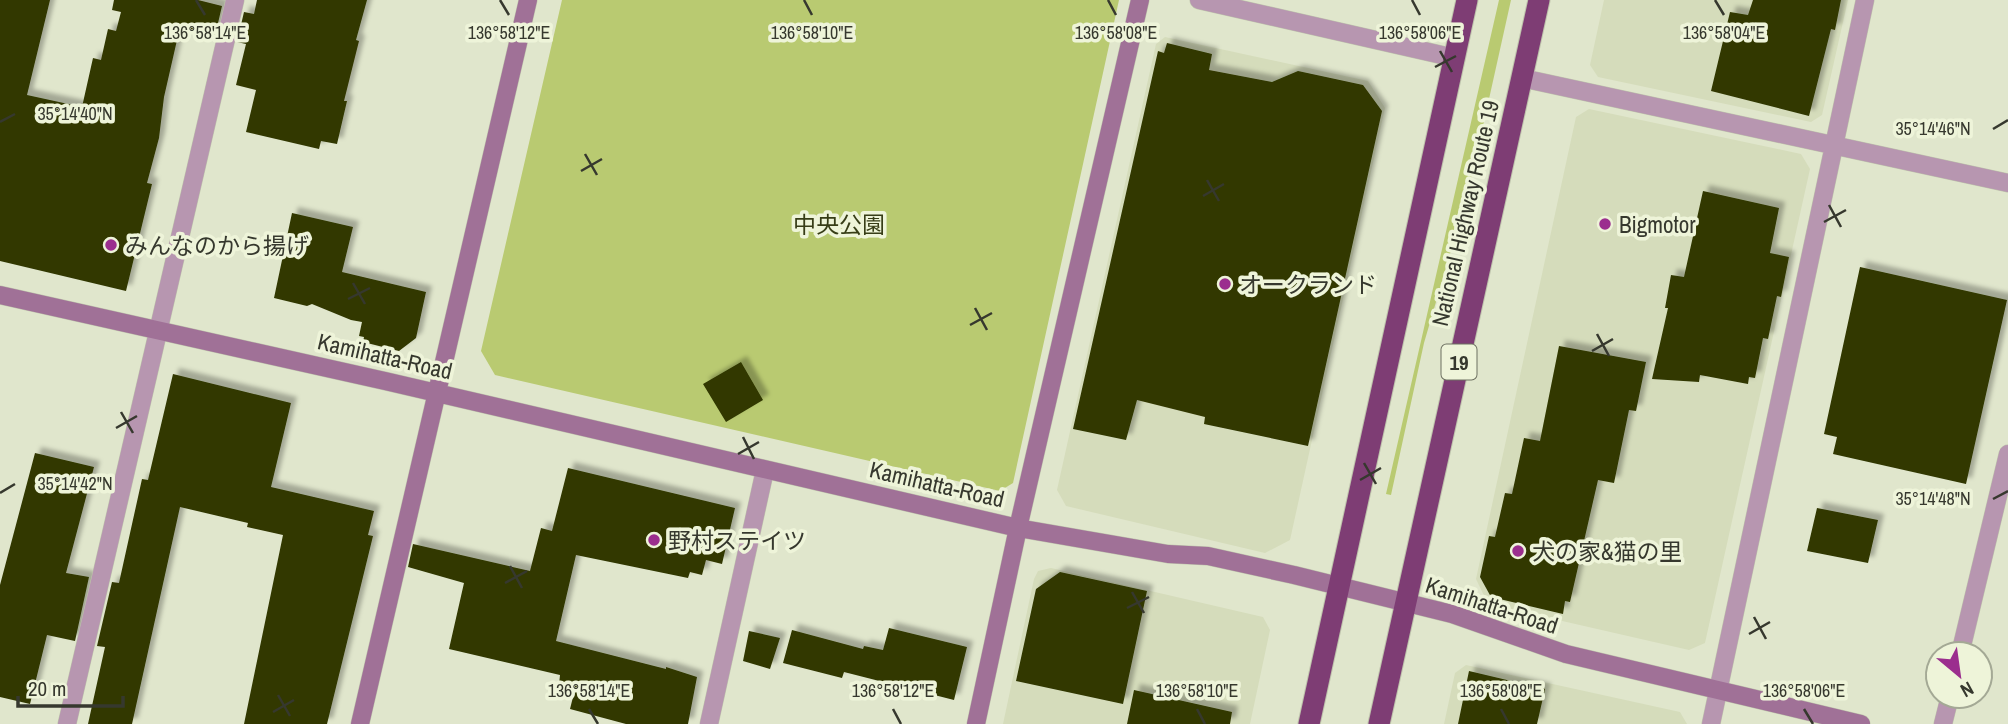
<svg xmlns="http://www.w3.org/2000/svg" width="2008" height="724" viewBox="0 0 2008 724" font-family="'Archivo Narrow','Noto Sans JP',sans-serif">
	<style>
		.built { fill: #d5dcbb }
		.green { fill: #b9ca71 }
		.building { fill: #303704; filter: url(#shadow) }
		.lines { fill: none; stroke-linecap: round; stroke-linejoin: round }
		.street-casing { stroke: #bec3ac; stroke-width: 19 }
		.secondary-casing { stroke: #bec3ac; stroke-width: 19 }
		.highway-casing { stroke: #bec3ac; stroke-width: 23 }
		.street { stroke: #b796b0; stroke-width: 18 }
		.secondary { stroke: #a07197; stroke-width: 18 }
		.highway { stroke: #7e3d74; stroke-width: 21 }
		.ticks { fill: none; stroke: #36382e; stroke-width: 2.5 }
		.poi-dot { fill: #9b2e8e; stroke: #eef4d9; stroke-width: 2.5 }
		.labels { text-anchor: middle; dominant-baseline: central; stroke-width: 7; stroke-linejoin: round; paint-order: stroke }
		.shield { fill: #eef4d9; stroke: #6d7061; stroke-width: 2 }
		.shield-label { font-size: 21px; font-weight: bold; fill: #36382e }
		.street-label { font-size: 23px; fill: #36382e; stroke: #eef4d9 }
		.park-label { font-size: 23px; fill: #373d17; stroke: #eef4d9 }
		.poi-label { font-size: 23px; fill: #36382e; stroke: #eef4d9; text-anchor: start }
		.ticks-label { font-size: 18px; text-anchor: middle; fill: #36382e; stroke: #eef4d9; stroke-width: 7; stroke-linejoin: round; paint-order: stroke }
	</style>
	<defs>
		<filter id="shadow"><feDropShadow dx="6" dy="-6" stdDeviation="2" flood-color="#0004"/></filter>
	</defs>
	<rect width="100%" height="100%" fill="#e0e6cc"/>
	<path class="built" d="M1604,0H1848L1822,115L1811,122L1598,77L1590,65Z
		M1165,37L1368,81L1385,108L1290,540L1265,553L1066,506L1057,490L1156,44Z
		M1589,109L1801,154L1810,169L1705,643L1689,650L1488,604L1476,579L1576,117Z
		M1051,568L1263,617L1270,630L1250,724H1003L1034,579L1038,571Z
		M1466,665L1680,712L1687,724H1444L1455,673Z"/>
	<path class="green" d="M562,0H1119L1013,483L1000,491L495,375L481,351Z
		M1499,0H1511L1469,189L1424,343L1391,495L1386,494Z"/>
	<path class="building" d="M0,0H50L27,95L82,107L93,58L101,60L108,29L116,31L121,12L112,10L114,0H198L222,6L215,36L180,27L164,97L159,138L147,183L152,184L126,291L0,261Z
		M257,0H367L356,40L359,41L344,101H347L337,144L321,141L319,149L246,132L256,90L236,85L246,44L237,42L244,12L254,14Z
		M1753,0H1841L1835,30L1831,29L1809,116L1711,91L1730,12L1748,15Z
		M1167,43L1212,54L1209,70L1272,82L1298,71L1363,85L1382,111L1308,446L1204,424L1205,417L1137,400L1126,440L1073,429L1158,51L1164,53Z
		M1703,191L1779,208L1770,253L1789,257L1781,297L1777,296L1768,339L1763,338L1755,378L1749,377L1748,384L1700,375L1699,382L1652,379L1668,308H1665L1671,275L1684,277Z
		M292,213L353,227L342,272L426,292L416,338L399,351L363,342L364,337L359,336L362,322L351,320L312,304L307,306L274,298Z
		M1860,267L2007,300L1966,484L1833,454L1837,437L1824,434Z
		M1559,346L1646,362L1636,411L1629,410L1614,483L1598,480L1570,602L1565,601L1563,614L1491,597L1480,577L1489,536L1495,537L1505,493L1512,494L1524,438L1540,441Z
		M741,362L763,400L726,422L703,384Z
		M173,374L291,403L271,487L374,511L368,535L373,536L327,724H244L283,535L247,527L248,523L180,507L132,724H88L105,647L97,646L112,582L119,583L142,479L148,480Z
		M35,453L94,467L66,573L89,577L75,641L47,635L30,704L0,697V585Z
		M568,468L735,508L722,564L706,560L702,575L690,572L688,578L576,555L556,641L666,669V667L697,677L688,724H626L570,709L575,689L559,685L560,675L449,649L464,583L408,567L413,544L530,571L541,528L552,531Z
		M1817,508L1878,520L1868,563L1807,551Z
		M1060,572L1147,591L1123,704L1016,681L1036,589Z
		M889,628L967,647L954,700L844,672L842,678L783,663L792,630L863,649L864,646L883,650Z
		M749,631L780,638L770,669L743,661Z
		M1469,671L1545,689L1537,724H1458Z
		M1134,690L1232,712L1230,724H1127Z"/>
	<g class="lines">
		<defs>
			<path id="street" d="M1199,0L1455,58
				M1522,78L2008,183
				M1960,654L2008,454
				M67,724L235,0
				M709,724L765,470
				M1711,724L1865,0
				M1943,724L1950,696"/>
			<path id="secondary" d="M0,295L385,381L1018,528L1168,554L1208,556L1294,575L1452,614L1566,654L1861,724
				M360,724L528,0
				M976,724L1018,528L1140,0"/>
			<path id="highway" d="M1309,724L1467,0
				M1379,724L1539,0"/>
		</defs>
		<use href="#street" class="street-casing"/>
		<use href="#secondary" class="secondary-casing"/>
		<use href="#highway" class="highway-casing"/>
		<use href="#street" class="street"/>
		<use href="#secondary" class="secondary"/>
		<use href="#highway" class="highway"/>
	</g>
	<path class="ticks" d="M196,0L205,15M500,0L509,15M804,0L812,15M1108,0L1116,15M1412,0L1420,15M1715,0L1724,15M1440,51L1452,72M1435,67L1456,56M0,122L15,114M1993,129L2008,120M585,154L597,175M581,171L602,159M1207,180L1219,201M1203,196L1224,184M1829,205L1841,227M1824,222L1846,210M353,283L365,304M348,299L370,288M975,308L987,330M970,325L992,313M1597,334L1609,356M1592,351L1613,339M121,412L133,433M116,428L137,416M743,437L754,459M738,454L759,442M1364,463L1376,484M1360,480L1381,468M0,493L15,484M1993,499L2008,491M510,566L522,588M505,583L527,571M1132,592L1144,613M1127,608L1149,597M1754,617L1766,639M1749,634L1770,622M278,695L290,716M589,709L598,724M893,709L901,724M1197,709L1205,724M1501,709L1509,724M1804,709L1813,724M273,712L294,700"/>
	<g class="poi-dot">
		<circle cx="1605" cy="224" r="7"/>
		<circle cx="111" cy="245" r="7"/>
		<circle cx="1225" cy="284" r="7"/>
		<circle cx="654" cy="540" r="7"/>
		<circle cx="1518" cy="551" r="7"/>
	</g>
	<g class="labels">
		<rect class="shield" x="1441.5" y="344.5" width="35" height="35" rx="5"/>
		<g class="shield-label">
			<text x="1459" y="362">19</text>
		</g>
		<g class="street-label">
			<text transform="translate(1465 213) rotate(-77)">National Highway Route 19</text>
			<text transform="translate(385 356) rotate(13)">Kamihatta-Road</text>
			<text transform="translate(937 484) rotate(13)">Kamihatta-Road</text>
			<text transform="translate(1492 605) rotate(18)">Kamihatta-Road</text>
		</g>
		<g class="park-label">
			<text x="839" y="224">中央公園</text>
		</g>
		<g class="poi-label">
			<text x="1619" y="224">Bigmotor</text>
			<text x="125" y="245">みんなのから揚げ</text>
			<text x="1239" y="284">オークランド</text>
			<text x="668" y="540">野村ステイツ</text>
			<text x="1532" y="551">犬の家&amp;猫の里</text>
		</g>
	</g>
	<g class="ticks-label">
		<text x="205" y="39">136°58'14"E</text>
		<text x="509" y="39">136°58'12"E</text>
		<text x="812" y="39">136°58'10"E</text>
		<text x="1116" y="39">136°58'08"E</text>
		<text x="1420" y="39">136°58'06"E</text>
		<text x="1724" y="39">136°58'04"E</text>
		<text x="75" y="120">35°14'40"N</text>
		<text x="1933" y="135">35°14'46"N</text>
		<text x="75" y="490">35°14'42"N</text>
		<text x="1933" y="505">35°14'48"N</text>
		<text x="589" y="697">136°58'14"E</text>
		<text x="893" y="697">136°58'12"E</text>
		<text x="1197" y="697">136°58'10"E</text>
		<text x="1501" y="697">136°58'08"E</text>
		<text x="1804" y="697">136°58'06"E</text>
	</g>
	<g transform="translate(1959 675) rotate(151)"><circle r="33" fill="#eef4d9" stroke="#a4a995" stroke-width="2"/>
	<path d="M0-5L12 26L0 18L-12 26Z" fill="#9b2e8e"/>
	<text y="-10" font-size="19" font-weight="bold" text-anchor="middle" fill="#36382e">N</text>
	</g>
	<path d="M18 696v10h105v-10" fill="none" stroke="#36382e" stroke-width="3.5"/>
	<text x="28" y="696" font-size="21" fill="#36382e" stroke="#eef4d9" stroke-width="5" paint-order="stroke">20 m</text>
</svg>
